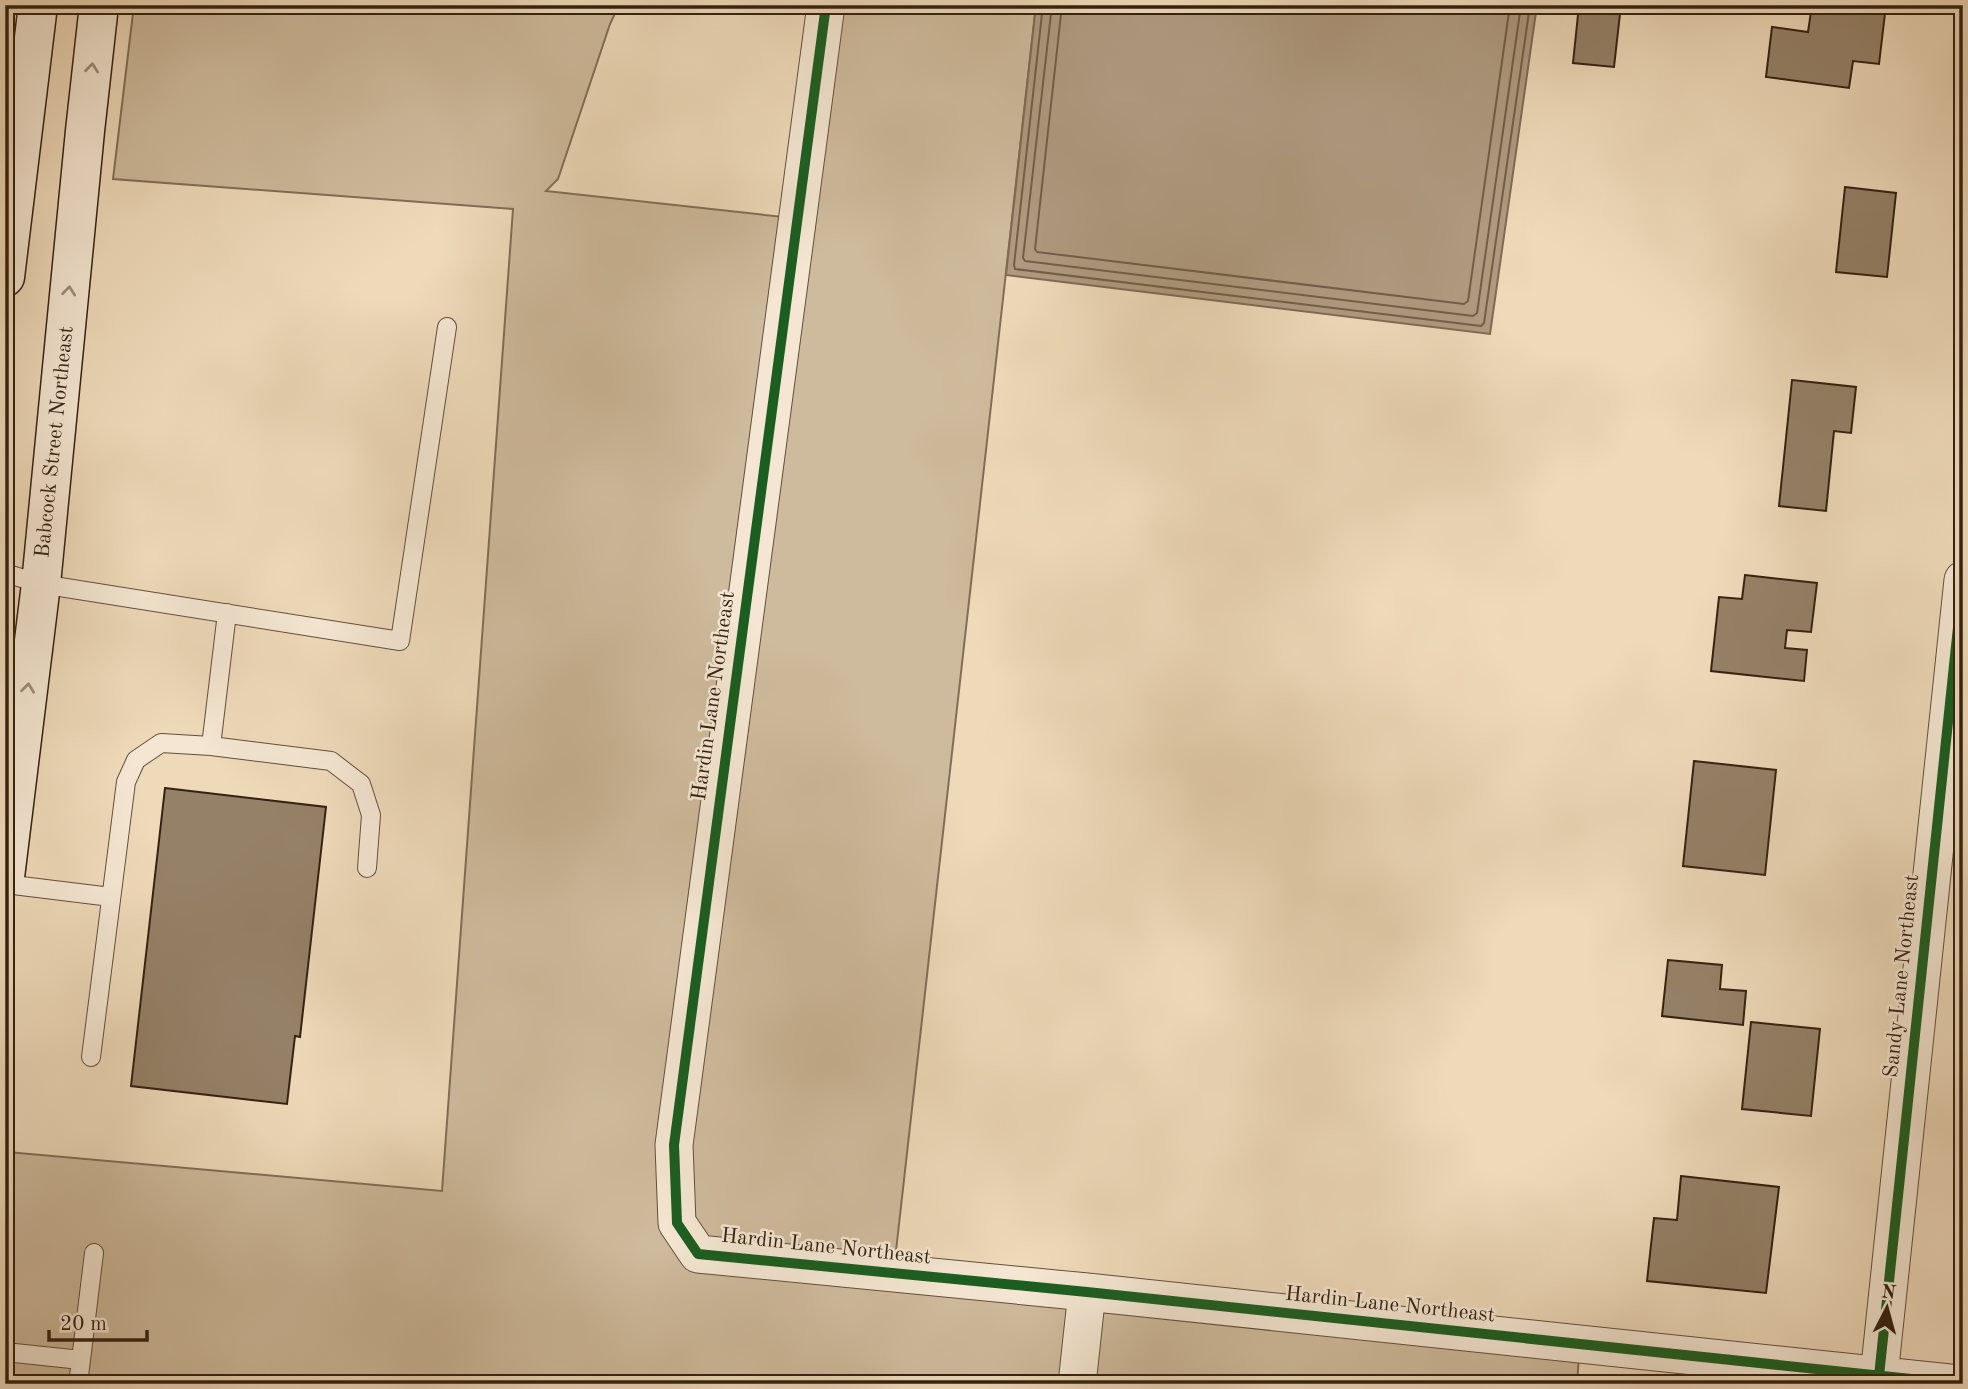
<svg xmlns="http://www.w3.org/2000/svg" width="1968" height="1389" viewBox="0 0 1968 1389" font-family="'Old Standard TT',serif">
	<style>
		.green { fill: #ceba9c; stroke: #816e56; stroke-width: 2 }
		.water { fill: #af9a80; stroke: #7e6a54; stroke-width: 2 }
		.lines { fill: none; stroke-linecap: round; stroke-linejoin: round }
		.shore { stroke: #725e48; stroke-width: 2 }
		.building { fill: #958168; stroke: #342111; stroke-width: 2 }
		.lane-casing { stroke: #624f3b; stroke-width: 20 }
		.street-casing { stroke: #624f3b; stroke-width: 39 }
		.secondary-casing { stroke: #342111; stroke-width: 41 }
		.lane { stroke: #f4e6d2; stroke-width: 18 }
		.street { stroke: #f4e6d2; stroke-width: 37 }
		.secondary { stroke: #f4e6d2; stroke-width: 38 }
		.cycleway-casing { stroke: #f4e6d2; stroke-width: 15 }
		.cycleway { stroke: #1b5e20; stroke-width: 10 }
		.oneway { stroke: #9e8d7b }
		.labels { text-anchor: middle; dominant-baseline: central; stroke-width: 5; stroke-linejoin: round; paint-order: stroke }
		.street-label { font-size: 21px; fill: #342111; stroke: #f4e6d2 }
	</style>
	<rect width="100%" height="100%" fill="#eed9b9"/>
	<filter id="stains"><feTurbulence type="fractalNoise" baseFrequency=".00286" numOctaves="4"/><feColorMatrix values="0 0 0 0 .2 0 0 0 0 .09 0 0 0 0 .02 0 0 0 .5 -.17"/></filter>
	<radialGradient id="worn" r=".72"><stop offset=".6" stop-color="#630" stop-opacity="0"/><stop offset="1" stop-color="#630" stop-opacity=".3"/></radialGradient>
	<path class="green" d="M134,5H619L610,24L558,179L546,191L811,220L835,5H1036L895,1260L1580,1342L1577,1384H5V1176L8,1152L442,1191L513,209L113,179Z"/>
	<path class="water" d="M1036,5H1537L1490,334L1006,275Z"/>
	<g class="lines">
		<path class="shore" d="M1043,5L1014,265L1015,269L1481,326L1484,323L1530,5
			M1052,5L1023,258L1025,261L1473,316L1477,313L1521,5
			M1062,5L1035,249L1037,252L1464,304L1468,301L1510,5"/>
	</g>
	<path class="building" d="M1579,5H1621L1614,67L1573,63Z
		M1812,5H1886L1879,64L1853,61L1849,88L1766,77L1772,27L1808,32Z
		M1845,187L1896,193L1887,277L1836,272Z
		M1792,380L1856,387L1851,433L1834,431L1826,511L1779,506Z
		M1745,575L1817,583L1811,632L1787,630L1785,648L1807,650L1804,681L1711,671L1719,597L1742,599Z
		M1694,761L1776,770L1765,875L1683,866Z
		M165,788L326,807L300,1037L295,1036L287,1104L131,1086Z
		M1668,960L1722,965L1720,989L1746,991L1743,1025L1662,1016Z
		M1751,1022L1820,1029L1811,1116L1742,1109Z
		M1681,1176L1779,1187L1766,1293L1647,1281L1654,1218L1677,1220Z"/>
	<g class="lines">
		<defs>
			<path id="lane" d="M5,573L41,584L400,641L447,327
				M211,746L227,613
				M5,884L111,897
				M91,1057L126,782L136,760L161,743L211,746L331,761L361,784L371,815L367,868
				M5,1352L81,1360L94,1253
				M78,1384L81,1360"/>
			<path id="street" d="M826,5L674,1145L677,1223L698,1254L1087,1292L1959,1384
				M1879,1376L1963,580
				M1077,1384L1087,1292"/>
			<path id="secondary" d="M5,277L38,5
				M5,877L41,584L85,131L99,5"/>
		</defs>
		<use href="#lane" class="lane-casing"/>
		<use href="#street" class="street-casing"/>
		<use href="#secondary" class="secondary-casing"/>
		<use href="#lane" class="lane"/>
		<use href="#street" class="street"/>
		<use href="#secondary" class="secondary"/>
		<defs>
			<path id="cycleway" d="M826,5L674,1145L677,1223L698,1254L1087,1292L1959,1384
				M1879,1376L1963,580"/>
		</defs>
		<use href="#cycleway" class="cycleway-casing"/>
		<use href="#cycleway" class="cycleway"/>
	</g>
	<defs><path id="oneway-chevron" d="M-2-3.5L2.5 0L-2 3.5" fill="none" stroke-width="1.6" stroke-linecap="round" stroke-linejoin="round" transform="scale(1.75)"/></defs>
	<g class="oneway">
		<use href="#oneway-chevron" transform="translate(92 68) rotate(-84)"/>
		<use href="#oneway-chevron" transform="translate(69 291) rotate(-84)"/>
		<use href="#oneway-chevron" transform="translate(28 688) rotate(-83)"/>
	</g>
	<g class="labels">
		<g class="street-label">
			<text transform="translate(55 442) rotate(-84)">Babcock Street Northeast</text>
			<text transform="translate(714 696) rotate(-82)">Hardin Lane Northeast</text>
			<text transform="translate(1902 976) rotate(-84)">Sandy Lane Northeast</text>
			<text transform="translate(826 1247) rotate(6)">Hardin Lane Northeast</text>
			<text transform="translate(1390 1305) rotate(6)">Hardin Lane Northeast</text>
		</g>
	</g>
	<rect width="1968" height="1389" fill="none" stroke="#eed9b9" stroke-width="28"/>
	<rect x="7" y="7" width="1954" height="1375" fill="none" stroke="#342111" stroke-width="3.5"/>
	<rect x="14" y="14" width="1940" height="1361" fill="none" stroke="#342111" stroke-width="2"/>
	<g transform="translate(1887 1308) rotate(6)" stroke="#f4e6d2" stroke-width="5" paint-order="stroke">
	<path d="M0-5L12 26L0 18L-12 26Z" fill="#342111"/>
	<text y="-10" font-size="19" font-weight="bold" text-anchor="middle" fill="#342111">N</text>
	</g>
	<path d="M49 1330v10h98v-10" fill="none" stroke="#342111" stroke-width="3.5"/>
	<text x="60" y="1330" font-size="21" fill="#342111" stroke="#f4e6d2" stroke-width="5" paint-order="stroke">20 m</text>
	<rect width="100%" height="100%" filter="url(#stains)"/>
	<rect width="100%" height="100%" fill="url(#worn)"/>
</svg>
